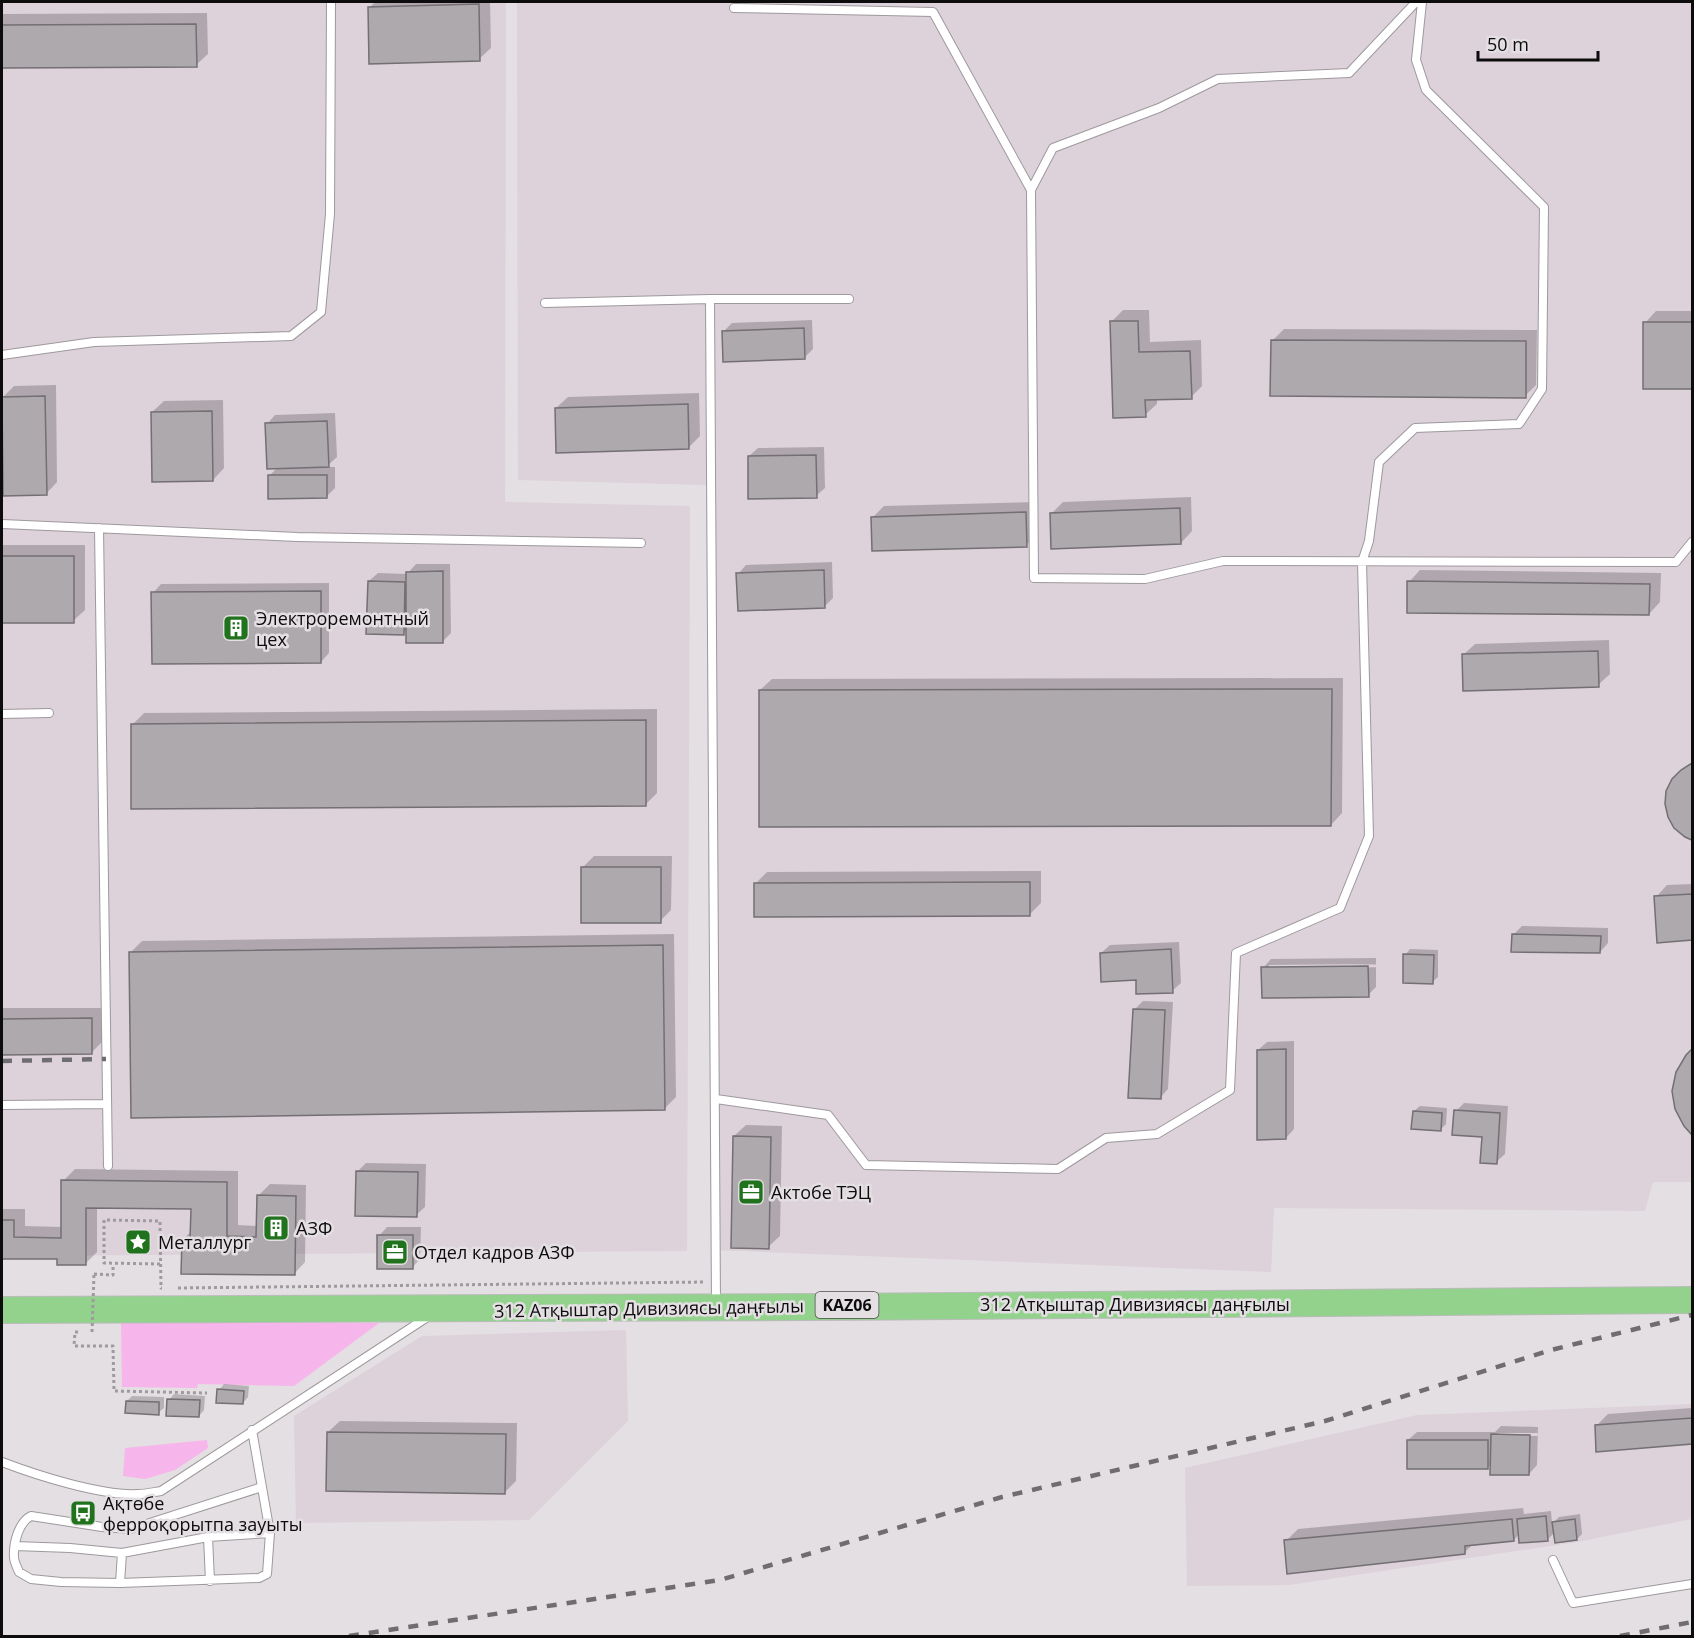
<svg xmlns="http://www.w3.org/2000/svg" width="1694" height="1638" viewBox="0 0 1694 1638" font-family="'Open Sans',sans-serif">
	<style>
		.built { fill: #ddd1da }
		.green { fill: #f6b5eb }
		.shadow { fill: #0003; fill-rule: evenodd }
		.building { fill: #ada9ac; stroke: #736f72; stroke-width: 1.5 }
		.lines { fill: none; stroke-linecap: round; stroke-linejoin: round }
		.service-casing { stroke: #9d999c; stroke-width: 10 }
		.trunk-casing { stroke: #bbb; stroke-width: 28 }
		.path { stroke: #9e9a9d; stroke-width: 3; stroke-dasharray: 3 3; stroke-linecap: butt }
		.service { stroke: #fff; stroke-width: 8 }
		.trunk { stroke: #92d28c; stroke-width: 26 }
		.rail { stroke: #706d70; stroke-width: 4.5; stroke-dasharray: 10 10; stroke-linecap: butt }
		.path-bridge { stroke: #9e9a9d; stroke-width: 3; stroke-dasharray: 3 3; stroke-linecap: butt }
		.labels { text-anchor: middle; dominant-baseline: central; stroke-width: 5; stroke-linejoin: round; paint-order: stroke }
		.shield { fill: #e4dfe3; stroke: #4e4b4d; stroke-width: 1.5 }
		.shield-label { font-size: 16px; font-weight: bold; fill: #0d0c0d }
		.poi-label { font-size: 18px; fill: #0d0c0d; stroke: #e4dfe3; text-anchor: start }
		.street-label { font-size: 18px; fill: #0d0c0d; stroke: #e4dfe3 }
	</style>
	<rect width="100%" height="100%" fill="#e4dfe3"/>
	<path class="built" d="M2,2H506L505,502L690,506L687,1251L2,1256Z
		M517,2H1692V1182H1653L1645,1211L1274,1208L1271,1272L711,1250L706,485L518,480Z
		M626,1330L628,1421L529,1520L296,1523L294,1416L422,1336Z
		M1692,1404V1519L1577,1542L1289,1585L1187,1586L1185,1468L1417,1415Z"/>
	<path class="green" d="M121,1322L379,1323L294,1386L198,1384L197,1388L122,1387Z
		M207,1440L208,1448L175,1470L145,1479L123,1476L125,1448Z"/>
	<path class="shadow" d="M375,2H490L491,48L479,59L369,8Z
		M207,13L208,54L196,65L2,66V14Z
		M1123,310H1149L1150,342L1201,340L1202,386L1191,397L1157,398V404L1145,415L1111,322Z
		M1656,311H1692V388H1645V323Z
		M812,320L813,349L805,357L724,331L732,323Z
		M1284,329L1537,330L1536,385L1525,396L1272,341Z
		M56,385L57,482L46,494L3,397L14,386Z
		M699,393L700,436L689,447L556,408L568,397Z
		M223,400L224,468L213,480L152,412L164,401Z
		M335,413L337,457L326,467H335V488L327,496L269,476L278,467L267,424L275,415Z
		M824,447L825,488L816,496L749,456L758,448Z
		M1191,497L1192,531L1181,543L1052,513L1063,502Z
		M1037,502L1038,534L1026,545L873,517L884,506Z
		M2,545H85V610L73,621H2Z
		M832,562L833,598L825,606L738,574L746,565Z
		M416,564H450L451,633L442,642L408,629L403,633L369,581L378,573L407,574Z
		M1420,570L1661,573L1660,602L1649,614L1409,582Z
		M329,583V653L321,662L153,593L161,584Z
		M1609,640L1610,674L1598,685L1463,655L1475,644Z
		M1343,678L1342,813L1331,825L760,690L772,679Z
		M657,709V793L646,804L132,725L144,713Z
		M1692,765V838L1686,836L1682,771Z
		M594,856H672L671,910L660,921L583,867Z
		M1041,871V903L1029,915L755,884L767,872Z
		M1692,884V939L1658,941L1656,897L1667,885Z
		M1522,926L1608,928V943L1600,952L1513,935Z
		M674,934L676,1097L665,1108L130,953L142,941Z
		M1179,942L1181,983L1172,991L1137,978L1101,953L1110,945Z
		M1410,949L1438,950V977L1432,982L1405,955Z
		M1376,958V987L1368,995L1263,968L1271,959ZM1376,964V967L1269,969V965Z
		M1143,1001L1173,1002L1168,1089L1160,1098L1135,1009Z
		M2,1008H103V1041L91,1053H2Z
		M1294,1041V1129L1286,1138L1258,1050L1267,1042Z
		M1692,1050V1133L1685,1126L1687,1056Z
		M1464,1103L1508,1106L1505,1154L1496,1162L1483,1136L1456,1111Z
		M1420,1106L1447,1108L1446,1124L1440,1130L1414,1111Z
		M746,1125L782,1126L780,1236L768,1247L734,1136Z
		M366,1163L426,1164L425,1207L416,1215L358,1171Z
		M75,1169L238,1171V1225L258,1226V1196L270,1184L306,1185L305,1262L294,1274L183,1239L192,1231V1207L97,1206V1252L85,1264L58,1258L2,1257V1209H25V1226L62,1227L63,1181Z
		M387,1227H421L420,1259L412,1268L379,1236Z
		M224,1384L249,1386L248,1397L243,1403L219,1390Z
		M174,1394L205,1396L204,1410L199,1416L169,1400Z
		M132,1396L164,1397V1408L158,1413L127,1401Z
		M1692,1408V1443L1598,1450L1596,1426L1608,1414Z
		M340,1421L517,1423L516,1481L505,1492L328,1432Z
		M1501,1426L1538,1427L1537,1465L1529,1474L1492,1463L1487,1468L1408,1440L1417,1432H1495ZM1498,1433H1538V1436H1498Z
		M1523,1508L1524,1514L1551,1511L1552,1524L1559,1517L1580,1514L1582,1534L1577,1539L1555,1532L1548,1539L1520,1533L1514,1540L1473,1544L1465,1552L1286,1541L1298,1529Z"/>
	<path class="building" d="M479,4L480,61L369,64L368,7Z
		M196,24L197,67L2,68V25Z
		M1110,321H1138L1139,352L1190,351L1192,399L1145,400L1146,417L1113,418Z
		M1643,322H1692V389H1643Z
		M804,328L805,359L723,362L722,331Z
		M1271,340L1526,341V398L1270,396Z
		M45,396L47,495L3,496L2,397Z
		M688,404L689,449L556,453L555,408Z
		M212,411L213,481L152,482L151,412Z
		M327,421L329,467L267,469L265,423Z
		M816,455L817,498L748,499V456Z
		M268,475H327V498L268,499Z
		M1180,508L1181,544L1051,549L1050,513Z
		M1026,512L1027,547L872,551L871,517Z
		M2,556H74V623H2Z
		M824,570L825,608L738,611L736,573Z
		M443,571V643H406V572Z
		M368,581L405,582L404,635L366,634Z
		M1407,581L1650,584L1649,615L1407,613Z
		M321,591V663L152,664L151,592Z
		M1598,651L1599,687L1463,691L1462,654Z
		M1332,689L1331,826L759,827V690Z
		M646,720V806L131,809V724Z
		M1692,763V840L1685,837L1674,828L1668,817L1665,804L1666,791L1672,779L1681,770Z
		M581,867H661V923H581Z
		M1030,882V916L754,917V883Z
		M1692,894V940L1657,943L1654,896Z
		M1512,934L1601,936L1600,953L1511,952Z
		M663,945L665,1110L131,1118L129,952Z
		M1171,949L1173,993L1136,994V980L1101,982L1100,953Z
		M1403,954L1434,955L1433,984L1403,983Z
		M1368,966L1369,997L1262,998L1261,967Z
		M1133,1009L1165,1010L1161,1099L1128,1098Z
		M92,1018V1054L2,1055V1019Z
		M1286,1049V1139L1257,1140V1050Z
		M1692,1049V1135L1684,1126L1675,1109L1672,1091L1676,1072L1686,1055Z
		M1454,1110L1500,1113L1497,1164L1480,1163L1482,1137L1452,1135Z
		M1413,1111L1442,1113L1441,1131L1411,1129Z
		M733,1136L771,1137L769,1249L731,1248Z
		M356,1171L418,1172L417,1217L355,1216Z
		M61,1180L227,1182V1236L256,1237L257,1195L296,1196L295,1275L181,1274L182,1239H190L191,1209L86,1208V1265H57V1259H2V1220H14V1237L61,1238Z
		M377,1235H413V1269H377Z
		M217,1389L244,1391L243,1404L216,1403Z
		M167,1399L200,1400L199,1417L166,1416Z
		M126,1401L159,1402V1415L125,1413Z
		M1692,1418V1444L1596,1452L1595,1425Z
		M327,1432L506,1434L505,1494L326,1491Z
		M1491,1434L1530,1435L1529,1475H1490Z
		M1407,1440H1488V1469H1407Z
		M1546,1516L1548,1541L1519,1543L1517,1519Z
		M1512,1519L1514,1541L1465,1546V1554L1287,1574L1284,1540Z
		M1575,1519L1577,1540L1555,1543L1552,1522Z"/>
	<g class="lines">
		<defs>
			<path id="service" d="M734,8L933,12L1031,190L1034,578L1145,579L1223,561L1676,562L1692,542
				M1031,190L1053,148L1159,108L1218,79L1349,73L1416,2
				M710,299L716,1305
				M545,303L710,299H849
				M2,355L94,342L291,336L321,312L330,214L331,2
				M2,524L297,537L641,543
				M99,528L108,1166
				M2,714L49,713
				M716,1099L828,1115L866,1165L1058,1169L1106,1138L1157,1134L1230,1090L1236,953L1340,908L1369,836L1362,562L1369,541L1379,462L1415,428L1519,424L1542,389L1544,207L1426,90L1416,60L1422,2
				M2,1105L107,1104
				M252,1430L270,1533L267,1574L259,1578L120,1583L61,1582L31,1579L19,1572C17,1567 14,1562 14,1557C13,1543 19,1522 31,1516L102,1527L131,1529L262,1487
				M2,1462C36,1475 101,1496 138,1494C146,1494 154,1492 161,1491L426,1318
				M208,1537L210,1581
				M15,1546L70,1548L122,1553L208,1537L270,1533
				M1553,1560L1573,1603L1692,1584
				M120,1583L122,1553"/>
			<path id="trunk" d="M2,1310C565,1311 1129,1304 1692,1300"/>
		</defs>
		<use href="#service" class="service-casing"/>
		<use href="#trunk" class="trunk-casing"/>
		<path class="path" d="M160,1264L104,1263V1220L160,1221L161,1288H162
			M94,1274L113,1275V1264
			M178,1288L705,1282
			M78,1332H75L74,1346H113L114,1391L207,1393"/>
		<use href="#service" class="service"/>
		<use href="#trunk" class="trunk"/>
		<path class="rail" d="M2,1061L106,1059
			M349,1636L720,1580L1002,1497L1325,1421L1551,1350L1692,1315
			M1620,1636L1692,1622"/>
		<path class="path-bridge" d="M92,1332L94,1274"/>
	</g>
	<defs>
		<symbol id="building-square" viewBox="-11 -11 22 22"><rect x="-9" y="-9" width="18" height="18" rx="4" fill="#20731c" stroke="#e4dfe3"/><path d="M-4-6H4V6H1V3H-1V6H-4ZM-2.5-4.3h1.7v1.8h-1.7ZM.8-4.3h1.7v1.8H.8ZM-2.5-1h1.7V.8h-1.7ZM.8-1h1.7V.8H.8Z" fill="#fff"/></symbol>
		<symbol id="office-square" viewBox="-11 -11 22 22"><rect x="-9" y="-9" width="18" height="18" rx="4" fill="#20731c" stroke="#e4dfe3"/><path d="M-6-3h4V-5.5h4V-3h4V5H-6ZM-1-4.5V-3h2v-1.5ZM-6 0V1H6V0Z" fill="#fff"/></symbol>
		<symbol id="sight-square" viewBox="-11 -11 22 22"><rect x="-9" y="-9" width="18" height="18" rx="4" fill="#20731c" stroke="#e4dfe3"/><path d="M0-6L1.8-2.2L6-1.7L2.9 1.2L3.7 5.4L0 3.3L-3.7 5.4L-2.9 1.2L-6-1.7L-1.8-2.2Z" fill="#fff"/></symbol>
		<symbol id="bus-square" viewBox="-11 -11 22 22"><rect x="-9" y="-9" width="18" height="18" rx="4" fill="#20731c" stroke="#e4dfe3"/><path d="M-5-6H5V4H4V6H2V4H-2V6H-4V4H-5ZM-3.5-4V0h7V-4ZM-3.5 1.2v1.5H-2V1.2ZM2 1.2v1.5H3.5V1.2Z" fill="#fff"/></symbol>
	</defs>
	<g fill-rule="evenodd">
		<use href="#building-square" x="221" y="613" width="30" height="30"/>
		<use href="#office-square" x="736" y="1177" width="30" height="30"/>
		<use href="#building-square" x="261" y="1213" width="30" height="30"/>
		<use href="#sight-square" x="123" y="1227" width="30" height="30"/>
		<use href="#office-square" x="380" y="1237" width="30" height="30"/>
		<use href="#bus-square" x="68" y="1498" width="30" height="30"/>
	</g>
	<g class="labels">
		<rect class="shield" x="815.5" y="1292" width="63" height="26" rx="4.5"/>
		<g class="shield-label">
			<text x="847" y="1305">KАZ06</text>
		</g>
		<g class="poi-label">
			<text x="256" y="618">Электроремонтный<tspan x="256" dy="21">цех</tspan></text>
			<text x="771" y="1192">Актобе ТЭЦ</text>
			<text x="296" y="1228">АЗФ</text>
			<text x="158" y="1242">Металлург</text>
			<text x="414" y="1252">Отдел кадров АЗФ</text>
			<text x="103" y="1503">Ақтөбе<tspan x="103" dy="21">ферроқорытпа зауыты</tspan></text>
		</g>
		<g class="street-label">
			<text x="1135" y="1304">312 Атқыштар Дивизиясы даңғылы</text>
			<text transform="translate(649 1308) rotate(-1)">312 Атқыштар Дивизиясы даңғылы</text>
		</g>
	</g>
	<rect width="1694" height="1638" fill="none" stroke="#0d0c0d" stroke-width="6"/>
	<path d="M1478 51v9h120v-9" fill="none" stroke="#0d0c0d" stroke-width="3"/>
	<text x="1487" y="51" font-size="18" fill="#0d0c0d" stroke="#e4dfe3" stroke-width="4.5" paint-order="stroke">50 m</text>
</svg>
